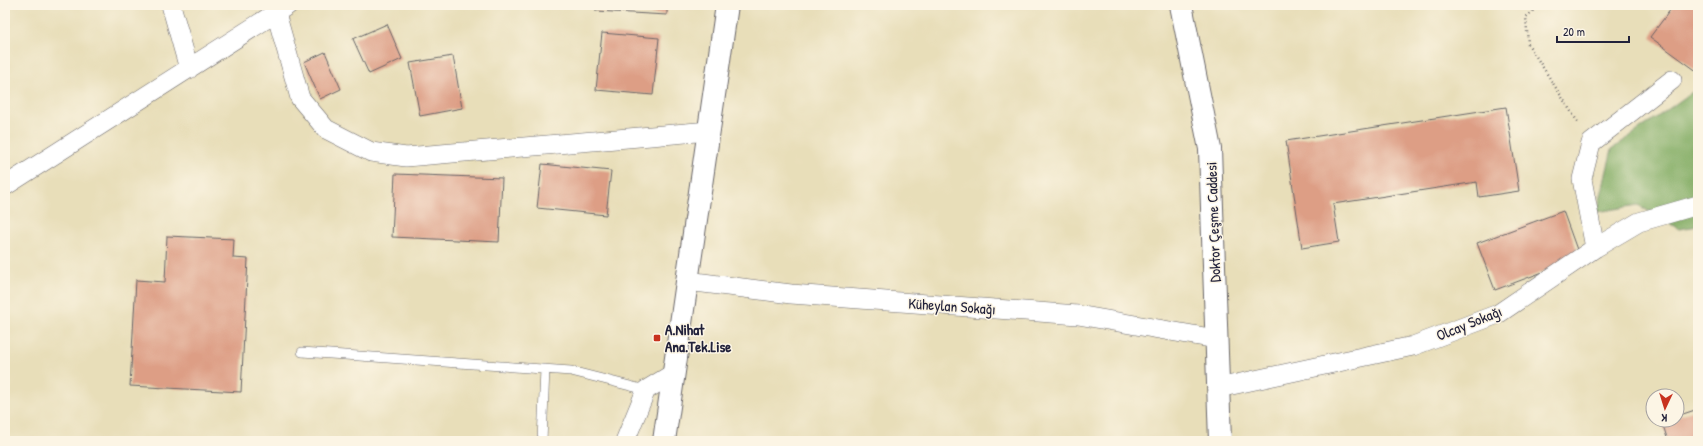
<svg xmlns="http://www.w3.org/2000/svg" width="1703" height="446" viewBox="0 0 1703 446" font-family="'Patrick Hand',sans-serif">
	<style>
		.forest { fill: #7faa61; stroke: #50664e }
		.building { fill: #dd9e85 }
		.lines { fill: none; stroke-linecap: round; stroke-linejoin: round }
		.service-casing { stroke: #676467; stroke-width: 10 }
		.minor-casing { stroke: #676467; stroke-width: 20 }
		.tertiary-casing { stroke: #676467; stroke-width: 24 }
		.secondary-casing { stroke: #676467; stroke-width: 24 }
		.path { stroke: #676467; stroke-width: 2.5; stroke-dasharray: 1 3; stroke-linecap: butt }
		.service { stroke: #fff; stroke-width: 9 }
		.minor { stroke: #fff; stroke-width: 19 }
		.tertiary { stroke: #fff; stroke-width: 22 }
		.secondary { stroke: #fff; stroke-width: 22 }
		.poi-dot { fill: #c8321e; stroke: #fcf5e5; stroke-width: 1.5 }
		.labels { text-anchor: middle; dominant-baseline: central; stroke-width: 3; stroke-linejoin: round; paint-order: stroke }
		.street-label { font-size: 15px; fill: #22223b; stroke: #fcf5e5 }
		.poi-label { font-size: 15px; font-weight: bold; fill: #22223b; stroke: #fcf5e5; text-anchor: start }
	</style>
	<rect width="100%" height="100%" fill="#fcf5e5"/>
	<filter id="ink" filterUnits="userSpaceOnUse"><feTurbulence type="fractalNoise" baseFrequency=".025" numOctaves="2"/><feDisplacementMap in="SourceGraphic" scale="8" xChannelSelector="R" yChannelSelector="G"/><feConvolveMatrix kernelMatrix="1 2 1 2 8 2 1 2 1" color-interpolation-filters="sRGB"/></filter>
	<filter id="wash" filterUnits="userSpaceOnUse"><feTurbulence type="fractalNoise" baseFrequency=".012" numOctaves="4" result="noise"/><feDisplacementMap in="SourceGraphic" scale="16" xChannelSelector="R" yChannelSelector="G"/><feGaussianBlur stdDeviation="0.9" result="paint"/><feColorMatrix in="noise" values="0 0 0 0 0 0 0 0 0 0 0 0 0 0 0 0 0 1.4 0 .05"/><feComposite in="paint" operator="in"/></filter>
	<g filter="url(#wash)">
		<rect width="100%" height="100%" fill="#e8deb9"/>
		<path class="forest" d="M1698,88V226L1679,229L1638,205L1597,212L1612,149Z"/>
		<g id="blocks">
			<path class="building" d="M596,5H667V15L596,11Z
				M1674,5H1698V72L1650,37Z
				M387,24L402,59L369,74L353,39Z
				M602,33L659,38L653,95L596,90Z
				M325,52L341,89L320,99L304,62Z
				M453,56L462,108L420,116L410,63Z
				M1506,107L1519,191L1479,197L1477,182L1333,204L1339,242L1302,248L1286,141Z
				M542,164L611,171L606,215L537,208Z
				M395,174L502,178L499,242L392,237Z
				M1563,211L1580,258L1495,290L1477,243Z
				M167,236L234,239L233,258L248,259L241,392L130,386L136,280L165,282Z
				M1698,409V441H1668L1662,422L1666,420H1677V416Z"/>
		</g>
	</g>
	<g filter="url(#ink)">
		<use href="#blocks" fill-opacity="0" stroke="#676467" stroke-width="1"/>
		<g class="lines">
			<defs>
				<path id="service" d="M302,352L571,371L646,390
					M542,441L545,369"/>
				<path id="minor" d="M171,5L189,69
					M276,13L300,98L326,129L371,152L406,157L709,131
					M5,186L288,5
					M1595,248L1582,179L1591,143L1672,80
					M687,281L791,294L1078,315L1216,339
					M1218,388L1413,346L1498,314L1595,248L1639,222L1698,205
					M625,441L646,390L674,373"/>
				<path id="tertiary" d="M1181,5L1210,149L1220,441"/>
				<path id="secondary" d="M664,441L727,5"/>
			</defs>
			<use href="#service" class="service-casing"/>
			<use href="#minor" class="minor-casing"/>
			<use href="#tertiary" class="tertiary-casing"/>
			<use href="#secondary" class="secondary-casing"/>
			<path class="path" d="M1539,5L1526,17L1528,44L1579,124"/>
			<use href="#service" class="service"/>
			<use href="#minor" class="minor"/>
			<use href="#tertiary" class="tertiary"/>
			<use href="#secondary" class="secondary"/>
		</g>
	</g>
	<rect class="poi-dot" x="653" y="334" width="8" height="8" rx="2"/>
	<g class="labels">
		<g class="street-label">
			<text transform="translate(1213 222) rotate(-92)">Doktor Çeşme Caddesi</text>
			<text transform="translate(952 306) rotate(4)">Küheylan Sokağı</text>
			<text transform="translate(1469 323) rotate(-22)">Olcay Sokağı</text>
		</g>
		<g class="poi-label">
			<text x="665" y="329">A.Nihat<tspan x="665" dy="17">Ana.Tek.Lise</tspan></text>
		</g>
	</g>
	<rect width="1703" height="446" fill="none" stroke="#fcf5e5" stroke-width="20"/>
	<g transform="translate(1665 408) rotate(184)"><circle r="19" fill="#fcf5e5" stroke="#a5a1a1"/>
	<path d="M0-3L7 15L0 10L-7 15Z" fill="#c8321e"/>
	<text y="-6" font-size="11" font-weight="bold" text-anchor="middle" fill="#22223b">K</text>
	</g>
	<path d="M1557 36v6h72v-6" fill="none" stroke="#22223b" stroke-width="2"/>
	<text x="1563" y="36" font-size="12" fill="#22223b" stroke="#fcf5e5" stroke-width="3" paint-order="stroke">20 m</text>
</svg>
